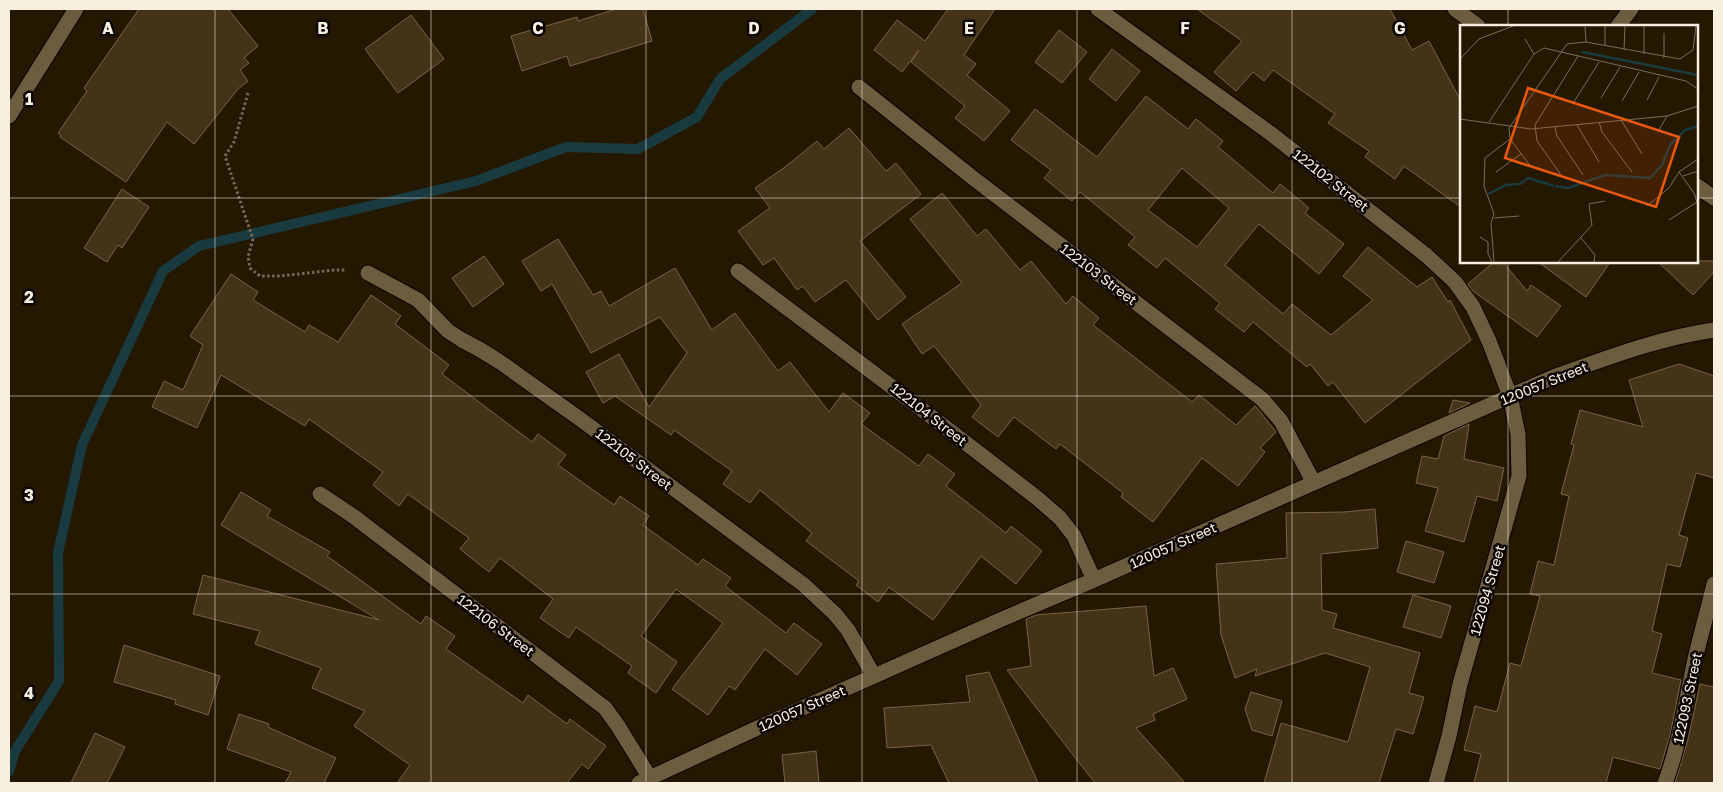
<svg xmlns="http://www.w3.org/2000/svg" width="1723" height="792" viewBox="0 0 1723 792" font-family="'Golos Text',sans-serif">
	<style>
		.lines { fill: none; stroke-linecap: round; stroke-linejoin: round }
		.stream { stroke: #193b40; stroke-width: 10 }
		.building { fill: #453318; stroke: #786347; fill-rule: evenodd }
		.street-casing { stroke: #0e0400; stroke-width: 17 }
		.path { stroke: #766b56; stroke-width: 3; stroke-dasharray: 2.5 2.5; stroke-linecap: butt }
		.street { stroke: #6c5d3f; stroke-width: 15 }
		.grid { fill: none; stroke: #f8efde; stroke-width: 1; stroke-opacity: 0.55 }
		.labels { text-anchor: middle; dominant-baseline: central; stroke-width: 5; stroke-linejoin: round; paint-order: stroke }
		.street-label { font-size: 14px; fill: #f8efde; stroke: #0a0500 }
		.inset-river { fill: none; stroke: #193b40; stroke-width: 2.5 }
		.inset-road { fill: none; stroke: #796e59; stroke-width: 1 }
		.view { fill: #e8590c; fill-opacity: 0.15; stroke: #e8590c; stroke-width: 2.5 }
		.inset-edge { fill: none; stroke: #f8efde; stroke-width: 2.5 }
		.grid-label { font-size: 16px; text-anchor: middle; font-weight: bold; fill: #f8efde; stroke: #0a0500; stroke-width: 5; stroke-linejoin: round; paint-order: stroke }
	</style>
	<rect width="100%" height="100%" fill="#251800"/>
	<g class="lines">
		<path class="stream" d="M9,771L15,751L59,681L58,553L82,445L163,271L199,246L476,181L566,147L638,149L697,117L720,79L812,9"/>
	</g>
	<path class="building" d="M139,9H228L258,46L244,58L249,63L240,70L248,81L238,89L194,144L167,122L126,182L60,137L61,135L58,133L87,91L84,88Z
		M616,9H643L652,41L570,66L567,56L522,71L511,36L577,17L578,21Z
		M948,9H995L964,55L976,64L967,75L1010,111L984,141L955,118L965,106L911,62L919,50L902,72L874,50L897,20L925,41Z
		M1197,9H1390L1412,50L1429,41L1462,103V208L1404,166L1395,179L1365,157L1369,151L1328,123L1335,114L1273,70L1264,81L1253,72L1236,91L1214,72L1242,41Z
		M411,15L444,59L398,93L365,49Z
		M1059,30L1087,52L1062,83L1035,62Z
		M1112,49L1140,71L1116,101L1089,79Z
		M1146,96L1188,129L1196,119L1223,141L1218,147L1273,193L1280,184L1309,208L1305,213L1344,244L1319,274L1259,224L1225,265L1283,314L1292,304L1331,335L1373,300L1343,276L1368,247L1417,287L1432,277L1448,302L1450,300L1471,340L1365,423L1333,382L1328,386L1310,364L1307,367L1253,322L1244,332L1215,309L1220,303L1165,258L1157,268L1128,245L1135,237L1080,192L1072,201L1044,178L1051,170L1011,140L1035,109L1097,157ZM1182,168L1229,208L1197,247L1148,210Z
		M849,128L886,171L896,163L921,194L860,241L906,297L878,320L846,280L815,302L803,286L797,290L774,258L763,265L738,231L770,208L755,188L785,167L817,141L824,149Z
		M122,189L149,207L122,248L118,245L107,262L84,248Z
		M942,193L977,236L986,229L1020,270L1031,261L1066,304L1073,296L1099,318L1093,325L1192,402L1199,395L1236,425L1255,406L1257,408L1276,432L1260,448L1265,452L1238,486L1202,458L1153,522L1121,497L1123,493L1060,444L1056,449L1014,417L998,437L972,417L981,405L934,346L922,354L902,324L962,283L910,219Z
		M558,239L593,295L601,291L609,306L675,268L712,330L735,313L778,371L790,362L829,412L843,393L870,413L861,424L919,466L928,454L955,474L946,486L1006,533L1011,526L1042,551L1016,584L981,556L933,620L889,587L878,602L856,585L859,581L806,541L812,533L760,490L750,503L723,484L732,471L674,430L671,435L615,396L603,403L586,372L619,354L649,407L687,353L660,317L591,353L552,284L541,291L522,261Z
		M484,256L504,284L473,307L452,278Z
		M1495,261H1502L1527,291L1531,285L1561,306L1537,337L1473,291L1468,284Z
		M1537,261H1611L1586,297Z
		M1657,261H1714V272L1693,295Z
		M231,274L258,292L253,300L305,332L309,325L338,342L371,295L401,316L395,324L449,365L442,374L532,442L538,434L566,455L558,465L614,505L620,496L649,516L643,525L698,565L703,559L731,578L725,586L786,633L794,623L822,644L797,675L765,649L735,690L729,686L708,715L672,689L723,623L676,589L641,636L677,662L656,693L628,673L632,666L576,627L569,638L540,618L553,599L500,558L489,572L460,549L469,538L408,494L399,506L373,485L383,472L309,419L305,426L221,375L197,428L152,407L164,381L183,390L203,345L190,336Z
		M1679,364L1714,376V478L1696,473L1679,535L1688,538L1680,567L1667,564L1652,631L1662,634L1652,673L1681,680L1670,735L1660,769L1613,757L1606,783H1474L1481,754L1464,750L1475,706L1497,712L1510,663L1521,666L1540,596L1530,594L1538,561L1554,565L1569,496L1561,494L1574,445L1571,444L1580,410L1643,427L1629,380Z
		M1453,400L1470,403L1449,413Z
		M1469,424L1464,459L1504,468L1497,501L1477,496L1464,542L1425,531L1438,488L1416,483L1422,456L1438,459L1444,436Z
		M241,492L271,510L267,516L330,552L327,556L421,624L426,616L455,636L446,649L523,703L528,695L567,724L570,719L606,746L588,769L582,764L567,783H397L410,765L354,726L365,711L312,688L321,668L255,644L260,631L193,614L203,575L379,620L221,525Z
		M1375,509L1378,548L1321,554L1322,610L1337,614L1333,628L1420,653L1409,693L1424,697L1413,734L1396,729L1379,783H1264L1281,723L1348,742L1370,667L1325,653L1255,676L1257,669L1235,678L1221,635L1216,564L1287,558L1286,513L1344,512Z
		M1406,541L1444,552L1434,583L1397,572Z
		M1413,595L1451,606L1441,638L1403,627Z
		M1146,606L1154,676L1173,668L1187,699L1153,714L1155,720L1136,728L1185,783H1095L1007,670L1031,666L1026,619L1036,615Z
		M124,645L220,676L208,715L175,704L176,700L114,682Z
		M989,672L1038,783H949L931,745L887,748L884,708L970,702L966,676Z
		M1700,684L1714,687V783H1675L1688,739Z
		M1251,692L1282,701L1272,736L1252,730L1245,709Z
		M239,714L269,724L268,727L336,758L324,783H285L291,772L227,749Z
		M95,733L125,747L107,783H71Z
		M816,751L819,783H785L782,755Z"/>
	<g class="lines">
		<defs>
			<path id="street" d="M1098,9L1270,133L1427,256L1455,282L1473,307L1489,341L1510,396L1518,434L1519,476L1460,684L1449,736L1436,783
				M1455,9L1478,26
				M1618,26L1631,9
				M859,87L973,178L1262,399L1281,421L1314,483
				M9,116L76,9
				M1697,186L1714,198
				M738,271L945,427L1037,498L1060,518L1074,536L1094,580
				M368,273L418,300L448,331L462,340L479,349L500,362L580,419L804,585L835,614L848,630L874,676
				M320,494L353,516L605,708L618,726L650,778
				M639,783L753,730L1000,620L1094,580L1551,378C1604,359 1658,338 1714,330
				M1665,783C1680,743 1686,701 1695,659C1701,634 1708,609 1714,584"/>
		</defs>
		<use href="#street" class="street-casing"/>
		<path class="path" d="M248,93L234,142L225,156L253,239L248,257L250,268L260,276H281L334,270H345"/>
		<use href="#street" class="street"/>
	</g>
	<path class="grid" d="M215,9V783M431,9V783M646,9V783M862,9V783M1077,9V783M1292,9V783M1508,9V26M9,198H1462M1697,198H1714M1508,261V783M9,396H1714M9,594H1714"/>
	<g class="labels">
		<g class="street-label">
			<text transform="translate(1331 180) rotate(38)">122102 Street</text>
			<text transform="translate(1099 274) rotate(37)">122103 Street</text>
			<text transform="translate(1544 383) rotate(-22)">120057 Street</text>
			<text transform="translate(929 414) rotate(38)">122104 Street</text>
			<text transform="translate(634 459) rotate(37)">122105 Street</text>
			<text transform="translate(1173 545) rotate(-24)">120057 Street</text>
			<text transform="translate(1487 590) rotate(-74)">122094 Street</text>
			<text transform="translate(496 625) rotate(37)">122106 Street</text>
			<text transform="translate(1687 698) rotate(-78)">122093 Street</text>
			<text transform="translate(802 708) rotate(-24)">120057 Street</text>
		</g>
	</g>
	<g transform="translate(1460 25)">
		<rect width="238" height="238" fill="#251800"/>
		<path class="inset-river" d="M122,27L238,50M95,161L108,163L145,150L190,153L202,140L210,120L225,105L238,101M28,169L46,160L60,159L68,153L94,161"/>
		<path class="inset-road" d="M145,1V21M125,2L126,17M65,14L74,29M164,25L165,1M184,29V1M204,33V8M0,34L19,14L53,1M141,73L160,42M187,75L199,52M162,76L179,47M114,77L139,37M0,94L71,104L207,91L238,81M161,95L182,129M29,97L74,29L84,23L226,56L238,64M139,97L142,107L172,147M117,100L139,137M95,102L97,111L123,150M199,105L207,91M238,134L219,147L234,168L238,180M71,142L50,114L49,103L107,19L126,17L220,34L233,25L236,1M36,147L61,129M101,150L77,116L75,100L118,31M223,151L238,146M187,181L209,163L219,147M34,193L59,191M209,195L237,177M20,212L28,217V229L32,237M121,213L135,230L134,237M34,237L31,198L34,189L24,161L25,133L50,114M98,237L132,200L129,179L145,176"/>
		<path class="view" d="M68,63L219,112L196,182L45,133Z"/>
		<rect width="238" height="238" class="inset-edge"/>
	</g>
	<g class="grid-label">
		<text x="108" y="34">A</text>
		<text x="323" y="34">B</text>
		<text x="538" y="34">C</text>
		<text x="754" y="34">D</text>
		<text x="969" y="34">E</text>
		<text x="1185" y="34">F</text>
		<text x="1400" y="34">G</text>
		<text x="29" y="105">1</text>
		<text x="29" y="303">2</text>
		<text x="29" y="501">3</text>
		<text x="29" y="699">4</text>
	</g>
	<rect width="1723" height="792" fill="none" stroke="#f8efde" stroke-width="20"/>
</svg>
